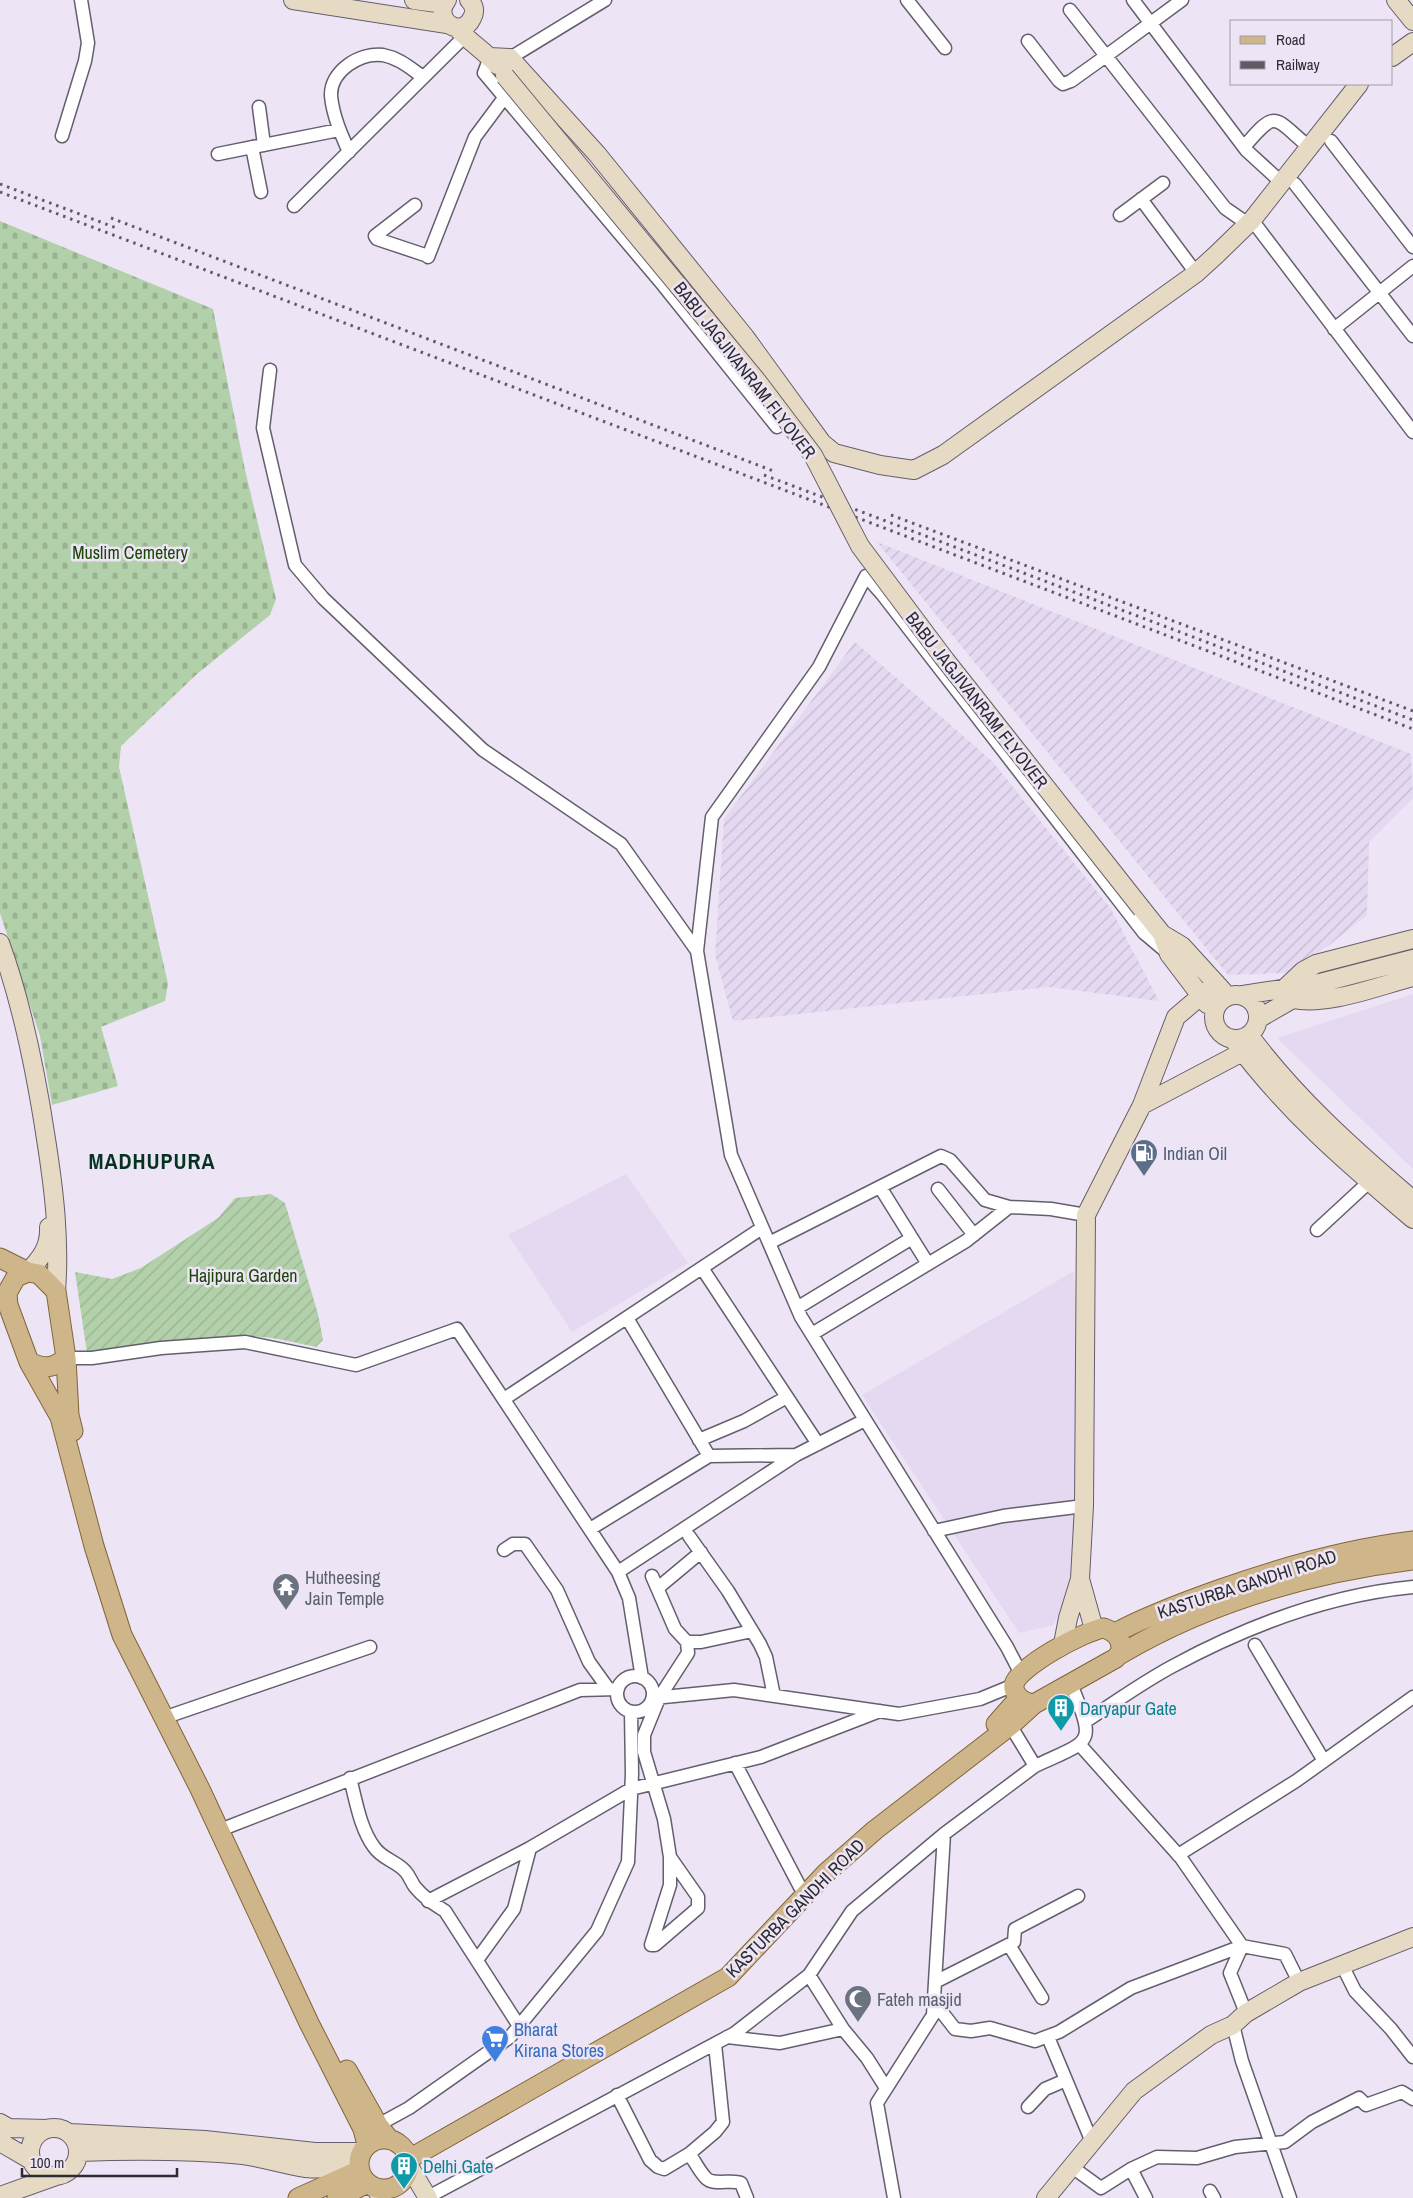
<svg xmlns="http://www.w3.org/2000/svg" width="1413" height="2198" viewBox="0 0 1413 2198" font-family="'Archivo Narrow',sans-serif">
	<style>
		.built { fill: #e4d9f1 }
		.industrial { fill: url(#industrial-furrows) }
		.cemetery { fill: url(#cemetery-stones) }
		.garden { fill: url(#garden-furrows) }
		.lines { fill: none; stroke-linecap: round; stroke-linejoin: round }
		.street-casing { stroke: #655e6c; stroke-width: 15 }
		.secondary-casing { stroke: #655e6c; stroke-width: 20 }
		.primary-casing { stroke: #816538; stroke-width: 21 }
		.street { stroke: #fff; stroke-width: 12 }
		.secondary { stroke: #e6dac4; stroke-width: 18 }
		.primary { stroke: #ceb58a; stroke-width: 19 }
		.rail { stroke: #5f5a63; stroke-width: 3; stroke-dasharray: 2.5 5; stroke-linecap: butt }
		.secondary-bridge-casing { stroke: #655e6c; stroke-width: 20; stroke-linecap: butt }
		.secondary-bridge { stroke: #e6dac4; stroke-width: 18 }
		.labels { text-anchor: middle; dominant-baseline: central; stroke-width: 5; stroke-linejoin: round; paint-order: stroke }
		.street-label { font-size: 18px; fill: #2e2b31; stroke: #ede5f6 }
		.park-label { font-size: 18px; fill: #1b4706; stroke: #ede5f6 }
		.service-label { font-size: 18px; fill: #4e5e75; stroke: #ede5f6; text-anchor: start }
		.worship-label { font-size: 18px; fill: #5b616d; stroke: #ede5f6; text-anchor: start }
		.culture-label { font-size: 18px; fill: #0d838f; stroke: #ede5f6; text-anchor: start }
		.shop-label { font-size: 18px; fill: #366cbe; stroke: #ede5f6; text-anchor: start }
		.district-label { font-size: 22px; font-weight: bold; letter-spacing: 1px; fill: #063320; stroke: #ede5f6 }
	</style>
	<defs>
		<pattern id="industrial-furrows" width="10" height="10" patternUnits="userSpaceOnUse" patternTransform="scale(1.25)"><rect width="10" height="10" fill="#e4d9f1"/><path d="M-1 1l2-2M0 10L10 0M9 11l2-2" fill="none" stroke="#c4bacf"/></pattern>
		<pattern id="cemetery-stones" width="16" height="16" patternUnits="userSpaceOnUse" patternTransform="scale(1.25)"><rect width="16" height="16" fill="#b2d0a9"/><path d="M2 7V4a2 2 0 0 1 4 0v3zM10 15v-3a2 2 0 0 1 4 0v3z" fill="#99b392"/></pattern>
		<pattern id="garden-furrows" width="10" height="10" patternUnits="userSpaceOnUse" patternTransform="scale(1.25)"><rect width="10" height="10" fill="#b2d0a9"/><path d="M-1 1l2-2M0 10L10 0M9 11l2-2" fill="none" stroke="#99b392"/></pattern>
	</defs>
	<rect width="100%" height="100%" fill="#ede5f6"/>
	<path class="built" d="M1413,994V1169L1277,1038Z
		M626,1174L688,1263L572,1332L508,1235Z
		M1074,1271L1079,1358L1077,1565L1054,1625L1019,1633L862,1395Z"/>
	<path class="industrial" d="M877,542L1411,754L1413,798L1369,842L1367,915L1328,946L1286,973L1228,975Z
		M855,642L992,761L1111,909L1159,1001L1049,987L733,1021L715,955L724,819Z"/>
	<path class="cemetery" d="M0,221L213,309L245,470L276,599L270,615L197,674L121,746L119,767L168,984L165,1001L101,1027L118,1086L52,1105L40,1036L0,913Z"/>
	<path class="garden" d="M271,1194L285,1203L318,1314L323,1340L316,1347C293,1342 269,1336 244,1336C192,1336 138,1346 87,1353L75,1272L112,1279L141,1268L218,1218L235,1198Z"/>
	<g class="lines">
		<defs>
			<path id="street" d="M907,0L945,48
				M1133,0L1246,150L1281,182
				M1070,10L1225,208L1248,224
				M1028,41L1059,81L1063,84L1071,81L1106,56L1182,0
				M490,57L484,73L663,285L777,427
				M510,58L605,0
				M259,107L264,145
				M62,136L85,61L88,43L81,0
				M1331,141L1413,247
				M252,147L261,192
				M1244,147C1277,108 1273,117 1309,147
				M349,152C341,134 333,116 331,96C330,71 360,52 383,55C399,58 410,68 423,77
				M218,154L339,130
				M1295,184L1413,336
				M1141,199L1196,273
				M415,205L375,236L377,239L428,256
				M294,206L464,37
				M1120,215L1163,183
				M1252,220L1413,432
				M428,257L475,137L504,98
				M1334,329L1413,266
				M270,370L263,428L295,565L323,598L483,750L621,844L697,951
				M880,1187L928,1264
				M938,1189L974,1235
				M1317,1230L1369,1182
				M769,1243L941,1156L950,1160L985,1200L1009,1207L1051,1209L1086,1215
				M702,1268L818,1444
				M797,1308L912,1238
				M627,1318L709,1456
				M812,1334L966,1241L1009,1207
				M66,1358H92L161,1348L245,1342L356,1365L457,1329L618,1572L629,1598L642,1678
				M504,1399L762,1228
				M699,1440L744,1421L787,1397
				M590,1529L709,1456L796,1455
				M934,1531L1003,1516L1084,1506
				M689,1536L728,1591L760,1644L766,1657L774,1696
				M504,1550L513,1544H525L557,1590L589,1662L607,1687
				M618,1572L796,1455L865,1420
				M652,1576L675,1629L687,1642H701L752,1631
				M659,1587L701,1552
				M1255,1645L1324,1761
				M1021,1674L1007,1647L801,1317L731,1155L697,951L712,817L819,667L866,576L882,594L1144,933L1169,954
				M617 1694a18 18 0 1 1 36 0a18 18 0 1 1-36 0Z
				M654,1698L734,1690L899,1714L980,1699L1014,1685
				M172,1715L370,1647
				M1007,1720L1035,1766C1093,1739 1096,1746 1071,1684
				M1086,1721C1114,1703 1143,1682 1173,1666C1247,1626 1329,1595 1413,1587
				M1080,1745L1181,1858L1242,1946
				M735,1763L800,1887
				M350,1778C356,1801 360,1828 374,1847C382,1859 396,1861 405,1871C410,1876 411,1882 415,1887C424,1898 434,1904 445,1911L519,2026
				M220,1830L580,1690L618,1689
				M1178,1855L1296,1781L1413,1697
				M670,1857L698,1897V1908L655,1945H651L670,1885V1857L664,1819L644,1752V1735L659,1698L688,1653L687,1642
				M428,1901L530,1848L631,1789L761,1757L880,1711
				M1009,1945L1042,1998
				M1242,1946L1230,1973L1246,2013
				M477,1960L514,1909L530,1848
				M1342,1965L1355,1991L1391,2029L1413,2057
				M809,1975L843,2029
				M935,1982L1014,1942L1015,1929L1078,1896
				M934,2002L955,2029L971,2031L990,2028L1035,2041L1059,2032L1131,1988L1242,1946L1285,1954L1299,1982
				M1233,2025L1242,2061L1290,2198
				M727,2037L780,2043L843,2029L867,2058L886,2088
				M1048,2037L1092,2142
				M617,2095L650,2160L658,2167L664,2169L689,2154C695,2161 699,2171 706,2178C713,2186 731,2179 741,2183L747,2198
				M1028,2107L1045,2089L1066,2080
				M378,2125L409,2108L510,2037L597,1931L628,1862L632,1774L631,1712
				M689,2154L715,2132L723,2122L715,2044
				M1072,2167L1101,2188L1131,2169L1157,2157L1197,2158L1235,2147L1285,2142L1312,2122L1359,2098L1366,2105L1402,2092L1413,2099
				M1131,2169L1146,2198
				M1210,2191L1214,2198
				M428,2197L735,2033L809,1975L852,1911L944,1834L1035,1766
				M894,2198L877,2103L933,2015L944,1834"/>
			<path id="secondary" d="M293,0L447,24
				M414,0L444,4
				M447,0C431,20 462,40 472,18C476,11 474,5 469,0
				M1396,0L1413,21
				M457,28C469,42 485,51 497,65
				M490,57L510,58L597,154L745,337L822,443L834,453L880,465L914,470L943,455L1195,274L1217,254L1252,220L1359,84
				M1392,57L1413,42
				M1142,909L1162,934L1169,954L1207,1004
				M1162,934L1182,946L1223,991
				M0,943C23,1006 36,1073 46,1139C54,1190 60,1240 56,1291
				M1285,988L1303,971L1316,964L1413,939
				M1214 1017a22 22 0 1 1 44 0a22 22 0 1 1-44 0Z
				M1243,995L1320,983L1413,959
				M1293,999C1328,1006 1378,986 1413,977
				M1258,1019L1303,993
				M1249,1035C1296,1098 1353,1149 1413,1200
				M1233,1039C1284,1109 1347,1163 1413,1219
				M1142,1105L1252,1047
				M28,1272C41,1258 50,1247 49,1227
				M1080,1579L1094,1629
				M1063,1644L1068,1618L1080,1579L1084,1506L1086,1215L1142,1105L1176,1017L1216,983
				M0,2123L9,2128L47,2129
				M30 2152a24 24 0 1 1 48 0a24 24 0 1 1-48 0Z
				M70,2133L205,2140L315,2152H362
				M0,2142L31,2160
				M79,2152C134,2150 188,2150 243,2155C264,2158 285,2165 306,2168C324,2170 342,2167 359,2165
				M409,2166L428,2198
				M375,2187L381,2198
				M0,2196L56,2176
				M1046,2198L1134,2091L1211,2035L1233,2025L1246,2013L1299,1982L1413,1937"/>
			<path id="primary" d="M0,1258L28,1272
				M28,1272L39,1274L56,1291L66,1358C52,1369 45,1369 29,1362L8,1305L7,1293L16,1277Z
				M66,1358L69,1415L73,1431
				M29,1362L60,1417L94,1546L122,1635L200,1789L309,2023L363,2129L367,2145
				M1104,1628C1115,1632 1122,1638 1121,1651L1116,1658L1034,1704C1027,1703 1021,1701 1017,1695C1015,1692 1013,1688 1014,1685C1017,1667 1086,1630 1104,1628Z
				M1115,1633C1149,1615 1184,1602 1221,1589C1283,1567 1347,1549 1413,1541
				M1119,1655C1208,1602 1310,1573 1413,1560
				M996,1724L1019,1698
				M347,2070L378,2125L389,2139
				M359 2164a25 25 0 1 1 50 0a25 25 0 1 1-50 0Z
				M409,2159L728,1977L826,1873L875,1830L1011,1725L1034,1704
				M298,2198L360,2170
				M337,2198L368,2183"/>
		</defs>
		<use href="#street" class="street-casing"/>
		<use href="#secondary" class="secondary-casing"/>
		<use href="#primary" class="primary-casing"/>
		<use href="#street" class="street"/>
		<use href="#secondary" class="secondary"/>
		<use href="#primary" class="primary"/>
		<path class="rail" d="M0,184L119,229
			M0,192L1413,729
			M111,218L776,472
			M764,475L1413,720
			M891,515L1413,711"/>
		<defs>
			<path id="secondary-bridge" d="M505,76L757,381L813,455L860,546L943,657L1142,909"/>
		</defs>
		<use href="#secondary-bridge" class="secondary-bridge-casing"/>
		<use href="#secondary-bridge" class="secondary-bridge"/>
	</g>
	<defs>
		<symbol id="fuel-pin" viewBox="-11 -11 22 30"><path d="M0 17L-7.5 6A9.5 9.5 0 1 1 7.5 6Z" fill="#5c6f8a" stroke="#ede5f6"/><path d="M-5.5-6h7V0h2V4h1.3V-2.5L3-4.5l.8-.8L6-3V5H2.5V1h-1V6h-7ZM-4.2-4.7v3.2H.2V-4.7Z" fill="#fff"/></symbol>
		<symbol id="temple-pin" viewBox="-11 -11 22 30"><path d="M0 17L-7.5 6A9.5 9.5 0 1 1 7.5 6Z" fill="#6b7280" stroke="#ede5f6"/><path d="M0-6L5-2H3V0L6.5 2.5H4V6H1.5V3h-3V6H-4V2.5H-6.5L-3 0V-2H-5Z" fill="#fff"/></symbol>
		<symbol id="building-pin" viewBox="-11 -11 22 30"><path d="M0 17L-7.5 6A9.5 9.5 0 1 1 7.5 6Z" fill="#0f9aa8" stroke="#ede5f6"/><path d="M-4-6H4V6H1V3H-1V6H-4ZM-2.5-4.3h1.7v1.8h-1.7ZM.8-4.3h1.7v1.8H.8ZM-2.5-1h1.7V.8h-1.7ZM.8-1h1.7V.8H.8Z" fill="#fff"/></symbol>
		<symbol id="mosque-pin" viewBox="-11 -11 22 30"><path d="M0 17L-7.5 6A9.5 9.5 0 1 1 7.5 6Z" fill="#6b7280" stroke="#ede5f6"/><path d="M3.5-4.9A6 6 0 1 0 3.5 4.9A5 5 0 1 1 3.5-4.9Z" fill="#fff"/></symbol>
		<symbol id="supermarket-pin" viewBox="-11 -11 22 30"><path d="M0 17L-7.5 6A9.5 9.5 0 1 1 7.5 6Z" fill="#3f7fe0" stroke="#ede5f6"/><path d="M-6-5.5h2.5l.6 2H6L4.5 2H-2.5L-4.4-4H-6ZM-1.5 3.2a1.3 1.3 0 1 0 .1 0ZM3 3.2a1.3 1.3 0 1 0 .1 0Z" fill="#fff"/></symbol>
	</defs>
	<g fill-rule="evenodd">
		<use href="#fuel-pin" x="1128" y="1137" width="32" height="43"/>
		<use href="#temple-pin" x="270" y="1571" width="32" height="43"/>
		<use href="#building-pin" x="1045" y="1692" width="32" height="43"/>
		<use href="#mosque-pin" x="842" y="1983" width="32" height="43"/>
		<use href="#supermarket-pin" x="479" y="2023" width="32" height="43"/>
		<use href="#building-pin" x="388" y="2150" width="32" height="43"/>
	</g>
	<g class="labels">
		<g class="street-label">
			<text transform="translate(745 370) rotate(52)">BABU JAGJIVANRAM FLYOVER</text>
			<text transform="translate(977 700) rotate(52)">BABU JAGJIVANRAM FLYOVER</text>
			<text transform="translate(1247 1584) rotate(-18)">KASTURBA GANDHI ROAD</text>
			<text transform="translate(795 1908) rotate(-45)">KASTURBA GANDHI ROAD</text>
		</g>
		<g class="park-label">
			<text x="130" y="552">Muslim Cemetery</text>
			<text x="243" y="1275">Hajipura Garden</text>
		</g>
		<g class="service-label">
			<text x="1163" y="1153">Indian Oil</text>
		</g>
		<g class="worship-label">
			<text x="305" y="1577">Hutheesing<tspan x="305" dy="21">Jain Temple</tspan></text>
			<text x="877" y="1999">Fateh masjid</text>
		</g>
		<g class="culture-label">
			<text x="1080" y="1708">Daryapur Gate</text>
			<text x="423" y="2166">Delhi Gate</text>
		</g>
		<g class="shop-label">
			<text x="514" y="2029">Bharat<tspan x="514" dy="21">Kirana Stores</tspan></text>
		</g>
		<g class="district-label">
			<text x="152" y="1161">MADHUPURA</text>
		</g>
	</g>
	<rect x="1230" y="20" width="162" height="65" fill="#ede5f6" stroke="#a19ba7"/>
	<rect x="1240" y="36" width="25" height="8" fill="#ceb58a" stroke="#a19ba7"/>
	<text x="1276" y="45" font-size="15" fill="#2e2b31">Road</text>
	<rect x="1240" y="61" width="25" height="8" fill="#5f5a63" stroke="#a19ba7"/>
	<text x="1276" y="70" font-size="15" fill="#2e2b31">Railway</text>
	<path d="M22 2168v8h155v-8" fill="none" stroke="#2e2b31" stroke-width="2.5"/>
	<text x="30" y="2168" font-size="15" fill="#2e2b31" stroke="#ede5f6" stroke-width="4" paint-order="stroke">100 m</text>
</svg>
